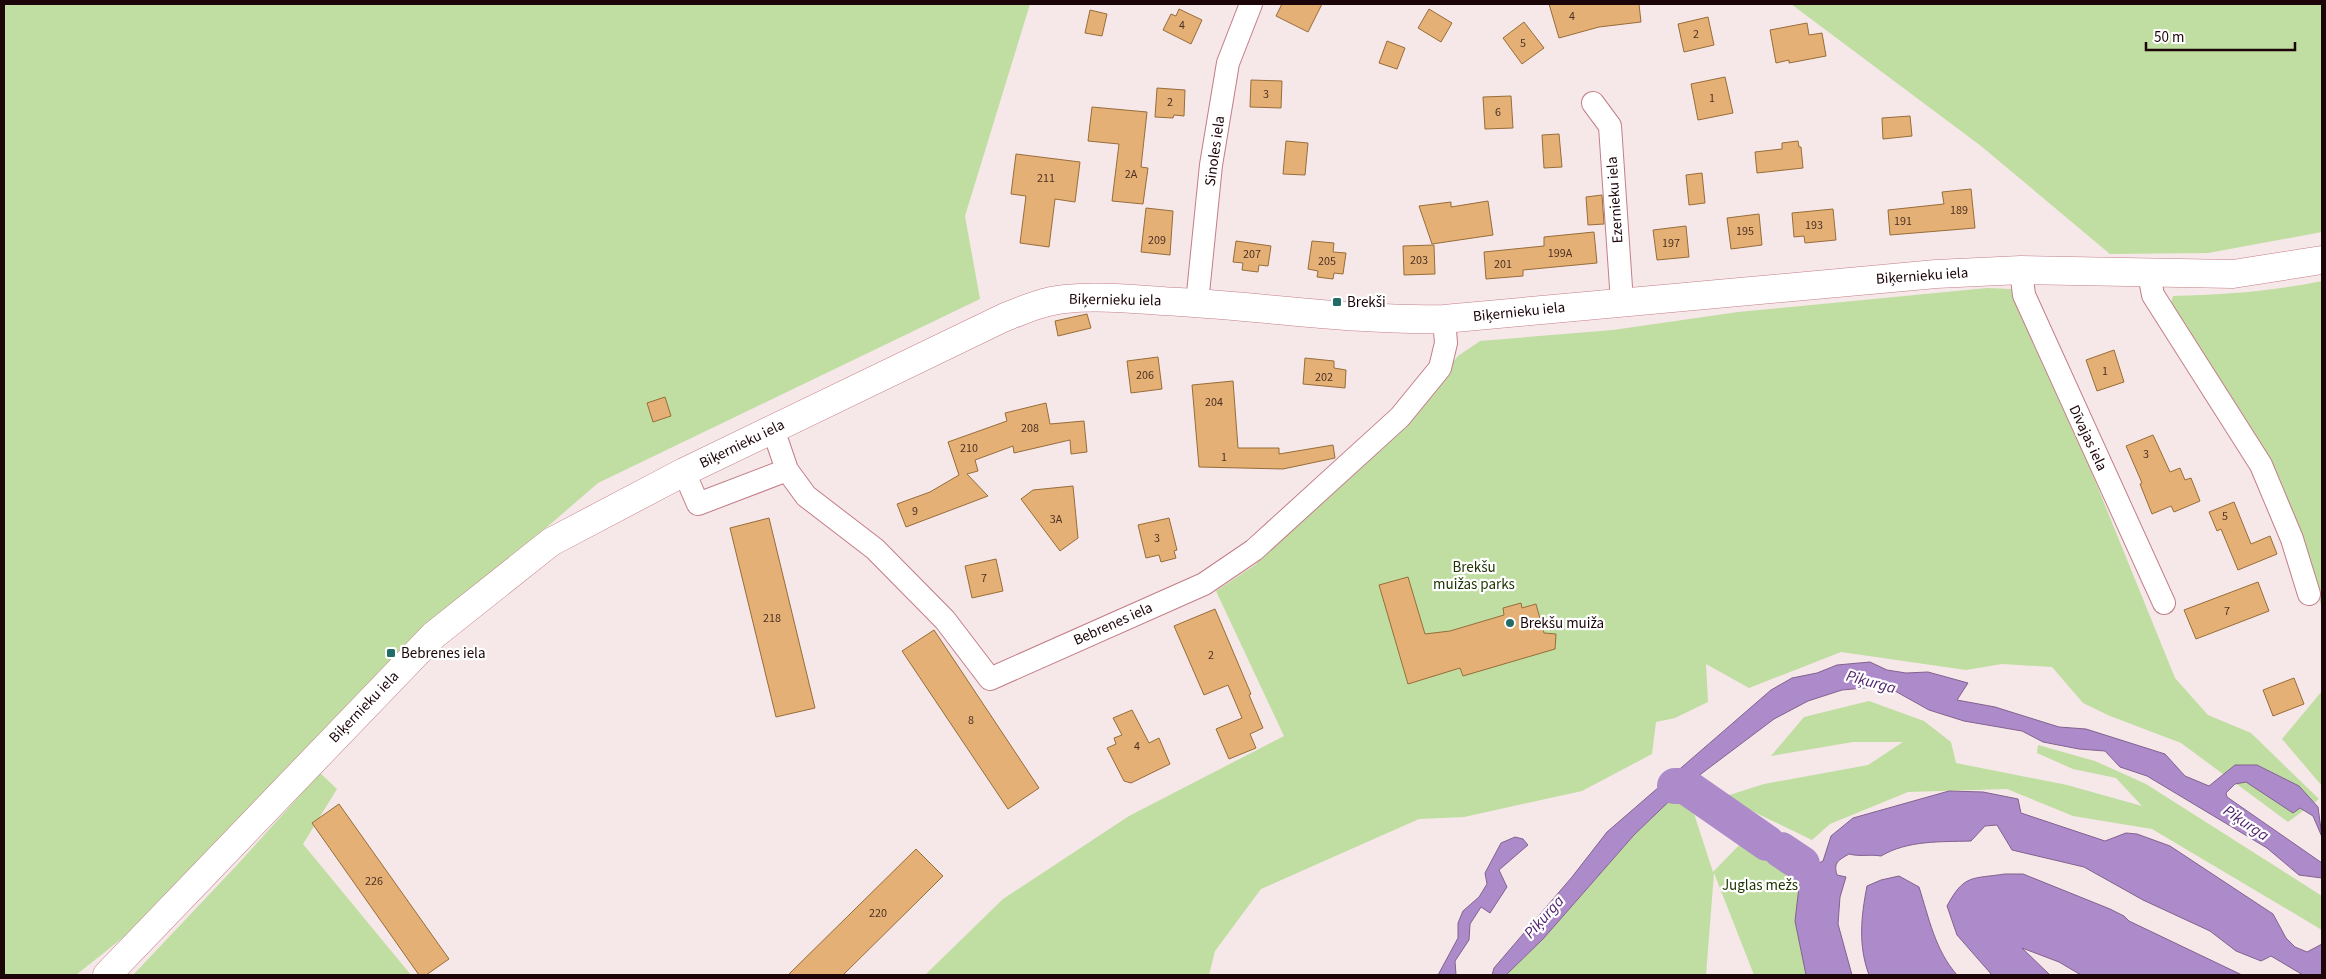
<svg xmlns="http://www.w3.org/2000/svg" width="2326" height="979" viewBox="0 0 2326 979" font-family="'Source Sans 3',sans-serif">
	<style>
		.green { fill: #c0dea1 }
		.water { fill: #ad8ac9; stroke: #82628f }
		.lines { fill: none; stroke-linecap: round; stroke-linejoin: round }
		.river { stroke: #ad8ac9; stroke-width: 36 }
		.building { fill: #e4b075; stroke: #976d3a }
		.minor-casing { stroke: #c37e88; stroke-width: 24 }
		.major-casing { stroke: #c37e88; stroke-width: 29 }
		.minor { stroke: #fff; stroke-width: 22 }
		.major { stroke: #fff; stroke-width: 28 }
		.poi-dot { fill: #226c68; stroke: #fff; stroke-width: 2 }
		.labels { text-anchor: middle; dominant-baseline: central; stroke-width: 4.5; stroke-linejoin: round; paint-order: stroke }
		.number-label { font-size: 12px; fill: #4e3024 }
		.street-label { font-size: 15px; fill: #1c0509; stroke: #fff }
		.poi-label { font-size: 15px; fill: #1c0509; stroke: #fff; text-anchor: start }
		.park-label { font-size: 15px; fill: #203402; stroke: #fff }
		.water-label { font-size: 16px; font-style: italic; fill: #51236e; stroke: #fff }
	</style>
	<rect width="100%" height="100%" fill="#f6e7e8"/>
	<path class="green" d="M4,4H1030L965,216L980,299L598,483L401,653L160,908L76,975H4Z
		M1791,4H2322V232L2208,253L2110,254L1981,146Z
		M2322,281V608L2300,537L2171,303L2173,296C2224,295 2273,291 2322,281Z
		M1987,288L2011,289L2019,302L2068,414L2175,678L2208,715L2251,733L2319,799L2288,822L2181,743L2110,716L2083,703L2052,667L2002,664L1966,670L1841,652L1749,688L1706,664L1708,702L1675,718L1656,722L1652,754L1582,791L1464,817L1419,819L1261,889L1215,951L1209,975H925L1003,899L1129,816L1284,736L1216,591L1255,565L1428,392L1458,356L1480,341L1613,330L1738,312Z
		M2322,691V786L2282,739Z
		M1869,701L1924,721L1951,742L1956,763L2067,785L2142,806L2116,778L2073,769L2037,753L2038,745L2095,761L2146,784L2322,896V930L2152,829L2073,816L2007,789L1908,792L1830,824L1812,840L1723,797L1764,784L1868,765L1903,742H1853L1771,756L1804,717Z
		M320,773L337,789L303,844L411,975H133L238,864Z
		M1685,786L1713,872L1746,838L1793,856L1800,878L1795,921L1806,975H1754L1714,873L1706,975H1506L1543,939L1634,835Z"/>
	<path class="water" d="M1870,662L1887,670L1906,673L1928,672L1968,683L1957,700L1995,707L2059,727L2086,729L2165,754L2185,776L2209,786L2235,765H2257L2299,786L2318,807L2322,837L2313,816L2300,808L2293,813L2246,782L2235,784L2226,793L2227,797L2322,863V878L2299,875L2267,848L2147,776L2120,767L2105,751L2079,749L2043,742L2022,731L1964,721L1929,710L1895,691L1875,687L1842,690L1808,701L1774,719L1685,786L1634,835L1543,939L1506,975H1492L1494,968L1572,877L1607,832L1771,690L1792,678L1817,673L1837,665Z
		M1949,791L1983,792L2018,799L2021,813L2105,841L2126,833L2137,834L2170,846L2273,914L2286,938L2295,947L2307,952L2322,944V975H2303L2271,956L2261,961L2236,951L2210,931L2143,900L2084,867L2012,850L1997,825L1985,826L1971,841C1941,842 1908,840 1881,856C1870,854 1860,857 1849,854C1839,860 1833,862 1837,875L1846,877L1840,897L1838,924L1852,975H1806L1795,921L1800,878L1796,870L1802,864L1809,861L1815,865L1823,861L1831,836L1853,818Z
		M1515,837L1523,839L1528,845L1499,870L1507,887L1490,913L1481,907L1470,924L1469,940L1455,961L1456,975H1438L1458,938V923L1463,911L1479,897L1487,884L1485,873L1501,843Z
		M2005,874H2023L2110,909L2124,916L2129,921L2242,975H2081L2059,962L2022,948L2050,975H1992L1957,935L1947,906C1964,874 1972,879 2005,874Z
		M1899,876L1919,887C1929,918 1935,950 1957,975H1869C1858,945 1861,917 1867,886L1881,880Z"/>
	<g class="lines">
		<path class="river" d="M1675,786H1685L1767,843
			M1781,850L1802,864"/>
	</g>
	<path class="building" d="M1282,4H1322L1308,32L1276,16Z
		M1549,4H1639L1641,22L1599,27L1559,38Z
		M1179,9L1202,20L1191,44L1163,30L1171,14L1176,16Z
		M1429,9L1452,23L1441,42L1418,28Z
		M1090,10L1107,14L1102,36L1085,33Z
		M1708,17L1714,45L1684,52L1678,24Z
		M1524,22L1544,48L1522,64L1503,38Z
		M1807,23L1809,35L1822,33L1826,56L1789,63V60L1776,63L1770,30Z
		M1387,41L1405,48L1397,69L1379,63Z
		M1725,77L1733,113L1698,120L1691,84Z
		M1251,80L1282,81L1281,108L1250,107Z
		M1157,88L1185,90L1184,116L1174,115L1173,118L1155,117Z
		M1511,96L1513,128L1485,129L1483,97Z
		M1092,107L1147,112L1141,167L1148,168L1143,204L1112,201L1119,144L1088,141Z
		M1910,116L1912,136L1883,139L1882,118Z
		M1559,134L1562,167L1544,168L1542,135Z
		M1286,141L1308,143L1305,175L1283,174Z
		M1798,141L1799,147H1801L1803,168L1757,173L1755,152L1782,149V143Z
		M1016,154L1080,162L1075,202L1055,199L1049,247L1020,243L1026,196L1011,194Z
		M1702,173L1705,203L1689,205L1686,175Z
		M1971,189L1975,228L1890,235L1888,210L1944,204L1942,192Z
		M1602,195L1604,224L1588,225L1586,197Z
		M1488,201L1493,235L1432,244L1419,206L1451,202V207Z
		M1146,208L1173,211L1170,255L1141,252Z
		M1833,209L1836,240L1805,243L1804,236L1794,237L1792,213Z
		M1759,214L1762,245L1731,249L1727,218Z
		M1686,226L1689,257L1657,260L1653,230Z
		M1594,232L1597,263L1523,270V276L1486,279L1484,252L1544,246V237Z
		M1236,241L1271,246L1268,266L1259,265L1258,272L1242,270L1243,263L1233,262Z
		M1312,241L1334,243L1333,252L1346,253L1343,274L1334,273L1333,279L1317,277L1318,271L1308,269Z
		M1434,245L1435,274L1404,275L1403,246Z
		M1087,314L1091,328L1058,336L1055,321Z
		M2114,350L2124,382L2097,391L2086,360Z
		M1158,357L1162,389L1131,393L1127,361Z
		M1305,358L1334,361V368L1346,370L1345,388L1303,384Z
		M1233,381L1238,448H1279V454L1333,445L1335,458L1283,469L1199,467L1192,385Z
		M665,397L671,416L653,422L647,403Z
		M1046,403L1050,424L1084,421L1087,452L1071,454L1070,440L1014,453L1013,446L975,460L978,471L967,474L988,496L906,527L897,504L930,492L959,475L948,442L1007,421L1005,413Z
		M2153,435L2170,472L2180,468L2185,480L2191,478L2200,501L2174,512L2171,506L2152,514L2140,484L2142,483L2126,446Z
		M1073,486L1078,538L1060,551L1021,499L1033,490Z
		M2234,502L2251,544L2270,536L2277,554L2238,570L2221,529L2217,531L2209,512Z
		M769,518L815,708L776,717L730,528Z
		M1169,518L1177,550L1174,551L1176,558L1161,562L1159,555L1146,558L1138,525Z
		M996,559L1003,591L972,598L965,566Z
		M1408,577L1425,634L1450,631L1504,615L1503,608L1521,603L1522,608L1536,604L1544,633L1556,634L1555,649L1463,676L1460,668L1408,684L1379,585Z
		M2258,582L2269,611L2196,639L2184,610Z
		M1215,609L1251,694L1249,695L1263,728L1250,734L1256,748L1229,759L1216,729L1242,718L1228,685L1204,695L1174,626Z
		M934,630L1039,788L1008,809L902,651Z
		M2294,678L2304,704L2273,716L2263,690Z
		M1132,710L1149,743L1159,738L1170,764L1131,783L1124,781L1107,748L1116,744L1114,738L1122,735L1113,718Z
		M339,804L449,959L426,975H419L312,823Z
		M916,849L943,876L929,890L843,975H788Z"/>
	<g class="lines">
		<defs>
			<path id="minor" d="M1593,103L1610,126L1622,302
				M2021,270L2024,295L2164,603
				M2149,274L2153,295L2261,465L2292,539L2309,594
				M1197,303L1211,165L1228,63L1251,4
				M773,429L787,470L806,496L875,549L945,620L990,679L1204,584L1254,550L1400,417L1440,368L1446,343L1444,319
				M684,472L698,504L787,470"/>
			<path id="major" d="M107,975L434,635L551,542L684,472L1003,318C1023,310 1043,301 1065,299C1102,295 1141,300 1179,302C1267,307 1356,321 1444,319L1936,274L2021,270L2233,274L2322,260"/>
		</defs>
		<use href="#minor" class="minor-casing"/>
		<use href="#major" class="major-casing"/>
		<use href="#minor" class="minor"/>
		<use href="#major" class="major"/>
	</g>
	<g class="poi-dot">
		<rect x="1332" y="297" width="10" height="10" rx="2.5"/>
		<circle cx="1510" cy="623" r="5"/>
		<rect x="386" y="648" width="10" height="10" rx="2.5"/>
	</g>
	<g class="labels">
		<g class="number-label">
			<text x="1572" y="16">4</text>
			<text x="1182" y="25">4</text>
			<text x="1696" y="34">2</text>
			<text x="1523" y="43">5</text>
			<text x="1266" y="94">3</text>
			<text x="1712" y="98">1</text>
			<text x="1170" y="102">2</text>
			<text x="1498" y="112">6</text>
			<text x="1131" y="174">2A</text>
			<text x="1046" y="178">211</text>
			<text x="1959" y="210">189</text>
			<text x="1903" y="221">191</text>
			<text x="1814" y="225">193</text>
			<text x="1745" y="231">195</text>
			<text x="1157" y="240">209</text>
			<text x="1671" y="243">197</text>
			<text x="1560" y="253">199A</text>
			<text x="1252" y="254">207</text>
			<text x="1419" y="260">203</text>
			<text x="1327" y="261">205</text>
			<text x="1503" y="264">201</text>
			<text x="2105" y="371">1</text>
			<text x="1145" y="375">206</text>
			<text x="1324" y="377">202</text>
			<text x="1214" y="402">204</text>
			<text x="1030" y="428">208</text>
			<text x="969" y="448">210</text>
			<text x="2146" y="454">3</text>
			<text x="1224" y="457">1</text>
			<text x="915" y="511">9</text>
			<text x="2225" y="516">5</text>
			<text x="1056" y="519">3A</text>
			<text x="1157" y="538">3</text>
			<text x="984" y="578">7</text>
			<text x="2227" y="611">7</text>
			<text x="772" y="618">218</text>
			<text x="1211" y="655">2</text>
			<text x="971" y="720">8</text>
			<text x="1137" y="746">4</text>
			<text x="374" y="881">226</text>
			<text x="878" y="913">220</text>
		</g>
		<g class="street-label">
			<text transform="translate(1215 151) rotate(-82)">Sinoles iela</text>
			<text transform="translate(1615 200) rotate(-94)">Ezernieku iela</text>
			<text transform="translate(1922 276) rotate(-4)">Biķernieku iela</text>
			<text transform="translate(1115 300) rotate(1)">Biķernieku iela</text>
			<text transform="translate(1519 312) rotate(-6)">Biķernieku iela</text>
			<text transform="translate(2088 438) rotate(65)">Dīvajas iela</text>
			<text transform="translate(742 444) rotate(-26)">Biķernieku iela</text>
			<text transform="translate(1113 624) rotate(-24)">Bebrenes iela</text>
			<text transform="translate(364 707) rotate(-46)">Biķernieku iela</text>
		</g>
		<g class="poi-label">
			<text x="1347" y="302">Brekši</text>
			<text x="1520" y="623">Brekšu muiža</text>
			<text x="401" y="653">Bebrenes iela</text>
		</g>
		<g class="park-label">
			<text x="1474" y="567">Brekšu<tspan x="1474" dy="17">muižas parks</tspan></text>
			<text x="1760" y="885">Juglas mežs</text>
		</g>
		<g class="water-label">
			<text transform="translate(1871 682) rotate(15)">Piķurga</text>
			<text transform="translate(2246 823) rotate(34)">Piķurga</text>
			<text transform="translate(1544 917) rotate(-48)">Piķurga</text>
		</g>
	</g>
	<rect width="2326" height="979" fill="none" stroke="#1c0509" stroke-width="10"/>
	<path d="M2146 42v8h149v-8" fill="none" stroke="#1c0509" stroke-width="2.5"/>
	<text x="2154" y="42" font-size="15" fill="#1c0509" stroke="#ffffff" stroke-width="4" paint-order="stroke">50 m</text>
</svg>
